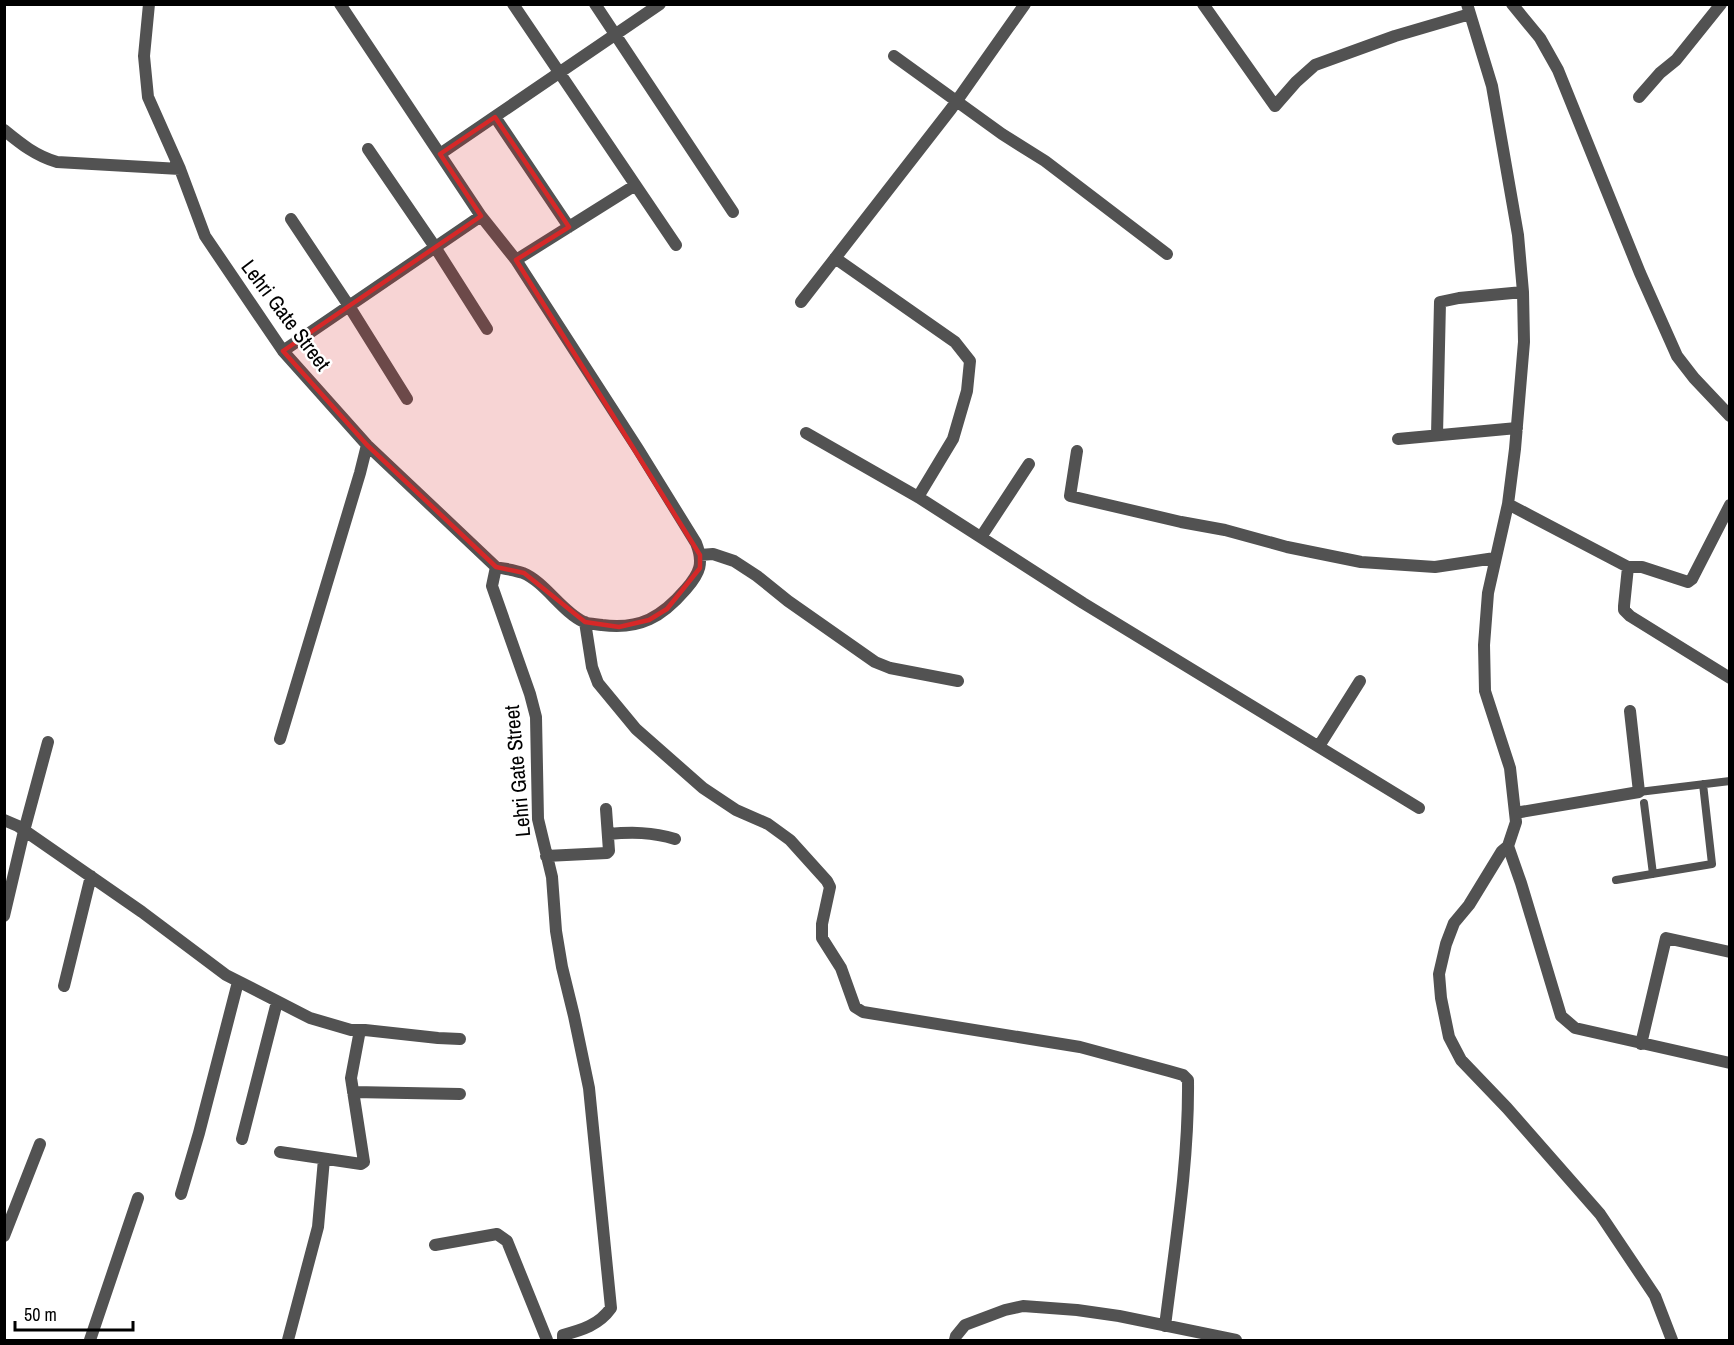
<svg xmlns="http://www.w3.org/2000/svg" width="1734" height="1345" viewBox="0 0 1734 1345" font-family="'Archivo Narrow',sans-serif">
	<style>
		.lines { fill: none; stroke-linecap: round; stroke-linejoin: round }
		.service { stroke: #525252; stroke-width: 8 }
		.minor { stroke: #525252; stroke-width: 12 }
		.marked { fill: #d62828; fill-opacity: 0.2; stroke: #d62828; stroke-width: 4.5; stroke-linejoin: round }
		.labels { text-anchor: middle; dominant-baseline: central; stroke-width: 5; stroke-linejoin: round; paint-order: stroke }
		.street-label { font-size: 21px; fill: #000; stroke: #fff }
	</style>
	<rect width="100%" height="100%" fill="#fff"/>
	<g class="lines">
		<path class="service" d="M1639,792L1730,781
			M1644,803L1653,874
			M1616,880L1712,864L1703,784"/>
		<path class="minor" d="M149,4L144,56L148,97L180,169L205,236L283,351L367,445L496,567L492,586L530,694L536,717L538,819L552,877L556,931L562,967L574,1016L589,1088L611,1308C599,1325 582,1330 563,1335V1340
			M340,4L481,216L516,260L638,449L696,543C704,563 700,573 686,589C662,617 640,630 602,625C597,624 589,624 584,622C562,612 545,582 523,573C515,570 505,569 496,567
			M513,4L676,245
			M595,4L733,212
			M1203,4L1275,106L1296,82L1315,65L1395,36L1470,14
			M1467,4L1492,86L1518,235L1523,292L1524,342L1515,449L1508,504L1488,593L1484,645L1485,691L1510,768L1516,822L1508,846L1502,851L1469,905L1454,923L1446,944L1439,974L1441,998L1449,1037L1461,1060L1507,1108L1600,1214L1655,1296L1672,1340
			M1512,4L1540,38L1558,70L1640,273L1677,356L1694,378L1730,416
			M894,56L1002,134L1045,161L1167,254
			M1639,97L1660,73L1676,60L1721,4
			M495,117L569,227
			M4,130C21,144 36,156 57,162L180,169
			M368,149L435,247L487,329
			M440,154L660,4
			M291,219L349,306L407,399
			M835,258L955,342L970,361L967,391L953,439L918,497
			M516,260L634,186
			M801,302L951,109L1025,4
			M283,351L481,216
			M806,433L918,497L1083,603L1419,808
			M1437,435L1440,302L1459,298L1523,292
			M1398,439L1517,428
			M1077,451L1070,496L1181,522L1225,530L1287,547L1361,562L1435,567L1495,558
			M1508,504L1628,567L1624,606V610L1630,616L1730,678
			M981,537L1029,464
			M700,555L713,554L734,561L757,576L788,601L875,662L890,668L958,681
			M1628,567H1642L1688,582L1692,579L1730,505
			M585,622L592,667L598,683L636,729L703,788L736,810L768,824L790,840L827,881L830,887L822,924V938L841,968L855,1007L863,1012L1080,1047L1169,1071L1183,1075L1188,1080C1189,1162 1175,1245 1165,1326
			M280,739L360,473L367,445
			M1319,746L1360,681
			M1515,813L1639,792L1630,711
			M4,820L18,826L142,912L226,975L310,1018L351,1030H365L438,1038L460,1039
			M608,834C632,832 652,832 675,839
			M1508,846L1521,883L1561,1016L1575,1028L1730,1063
			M546,856L607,853L609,851L606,809
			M4,916L24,831L48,742
			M64,986L91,876
			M1641,1044L1666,938L1730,952
			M353,1092L460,1094
			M242,1139L277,1002
			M280,1152L361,1164L364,1162L351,1078L360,1030
			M181,1194L199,1133L238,982
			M4,1236L40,1144
			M435,1245L497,1234L507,1241L547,1340
			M90,1340L138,1198
			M288,1340L318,1227L324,1159
			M955,1340L956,1336L965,1325L1005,1310L1023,1306L1077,1310L1119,1316L1236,1340"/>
	</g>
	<path class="marked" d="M495,117L569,227L516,260L700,555V568L667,609L649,620L619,627L585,622L524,573L496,567L367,445L283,351L481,216L440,154Z"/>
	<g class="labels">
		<g class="street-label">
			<text transform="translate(286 315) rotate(53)">Lehri Gate Street</text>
			<text transform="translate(517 771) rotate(-95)">Lehri Gate Street</text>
		</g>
	</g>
	<rect width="1734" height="1345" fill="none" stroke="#000000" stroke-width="12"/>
	<path d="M15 1321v9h118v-9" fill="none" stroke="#000000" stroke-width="3"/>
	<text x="24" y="1321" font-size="18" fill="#000000" stroke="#ffffff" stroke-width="4.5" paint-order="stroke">50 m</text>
</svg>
